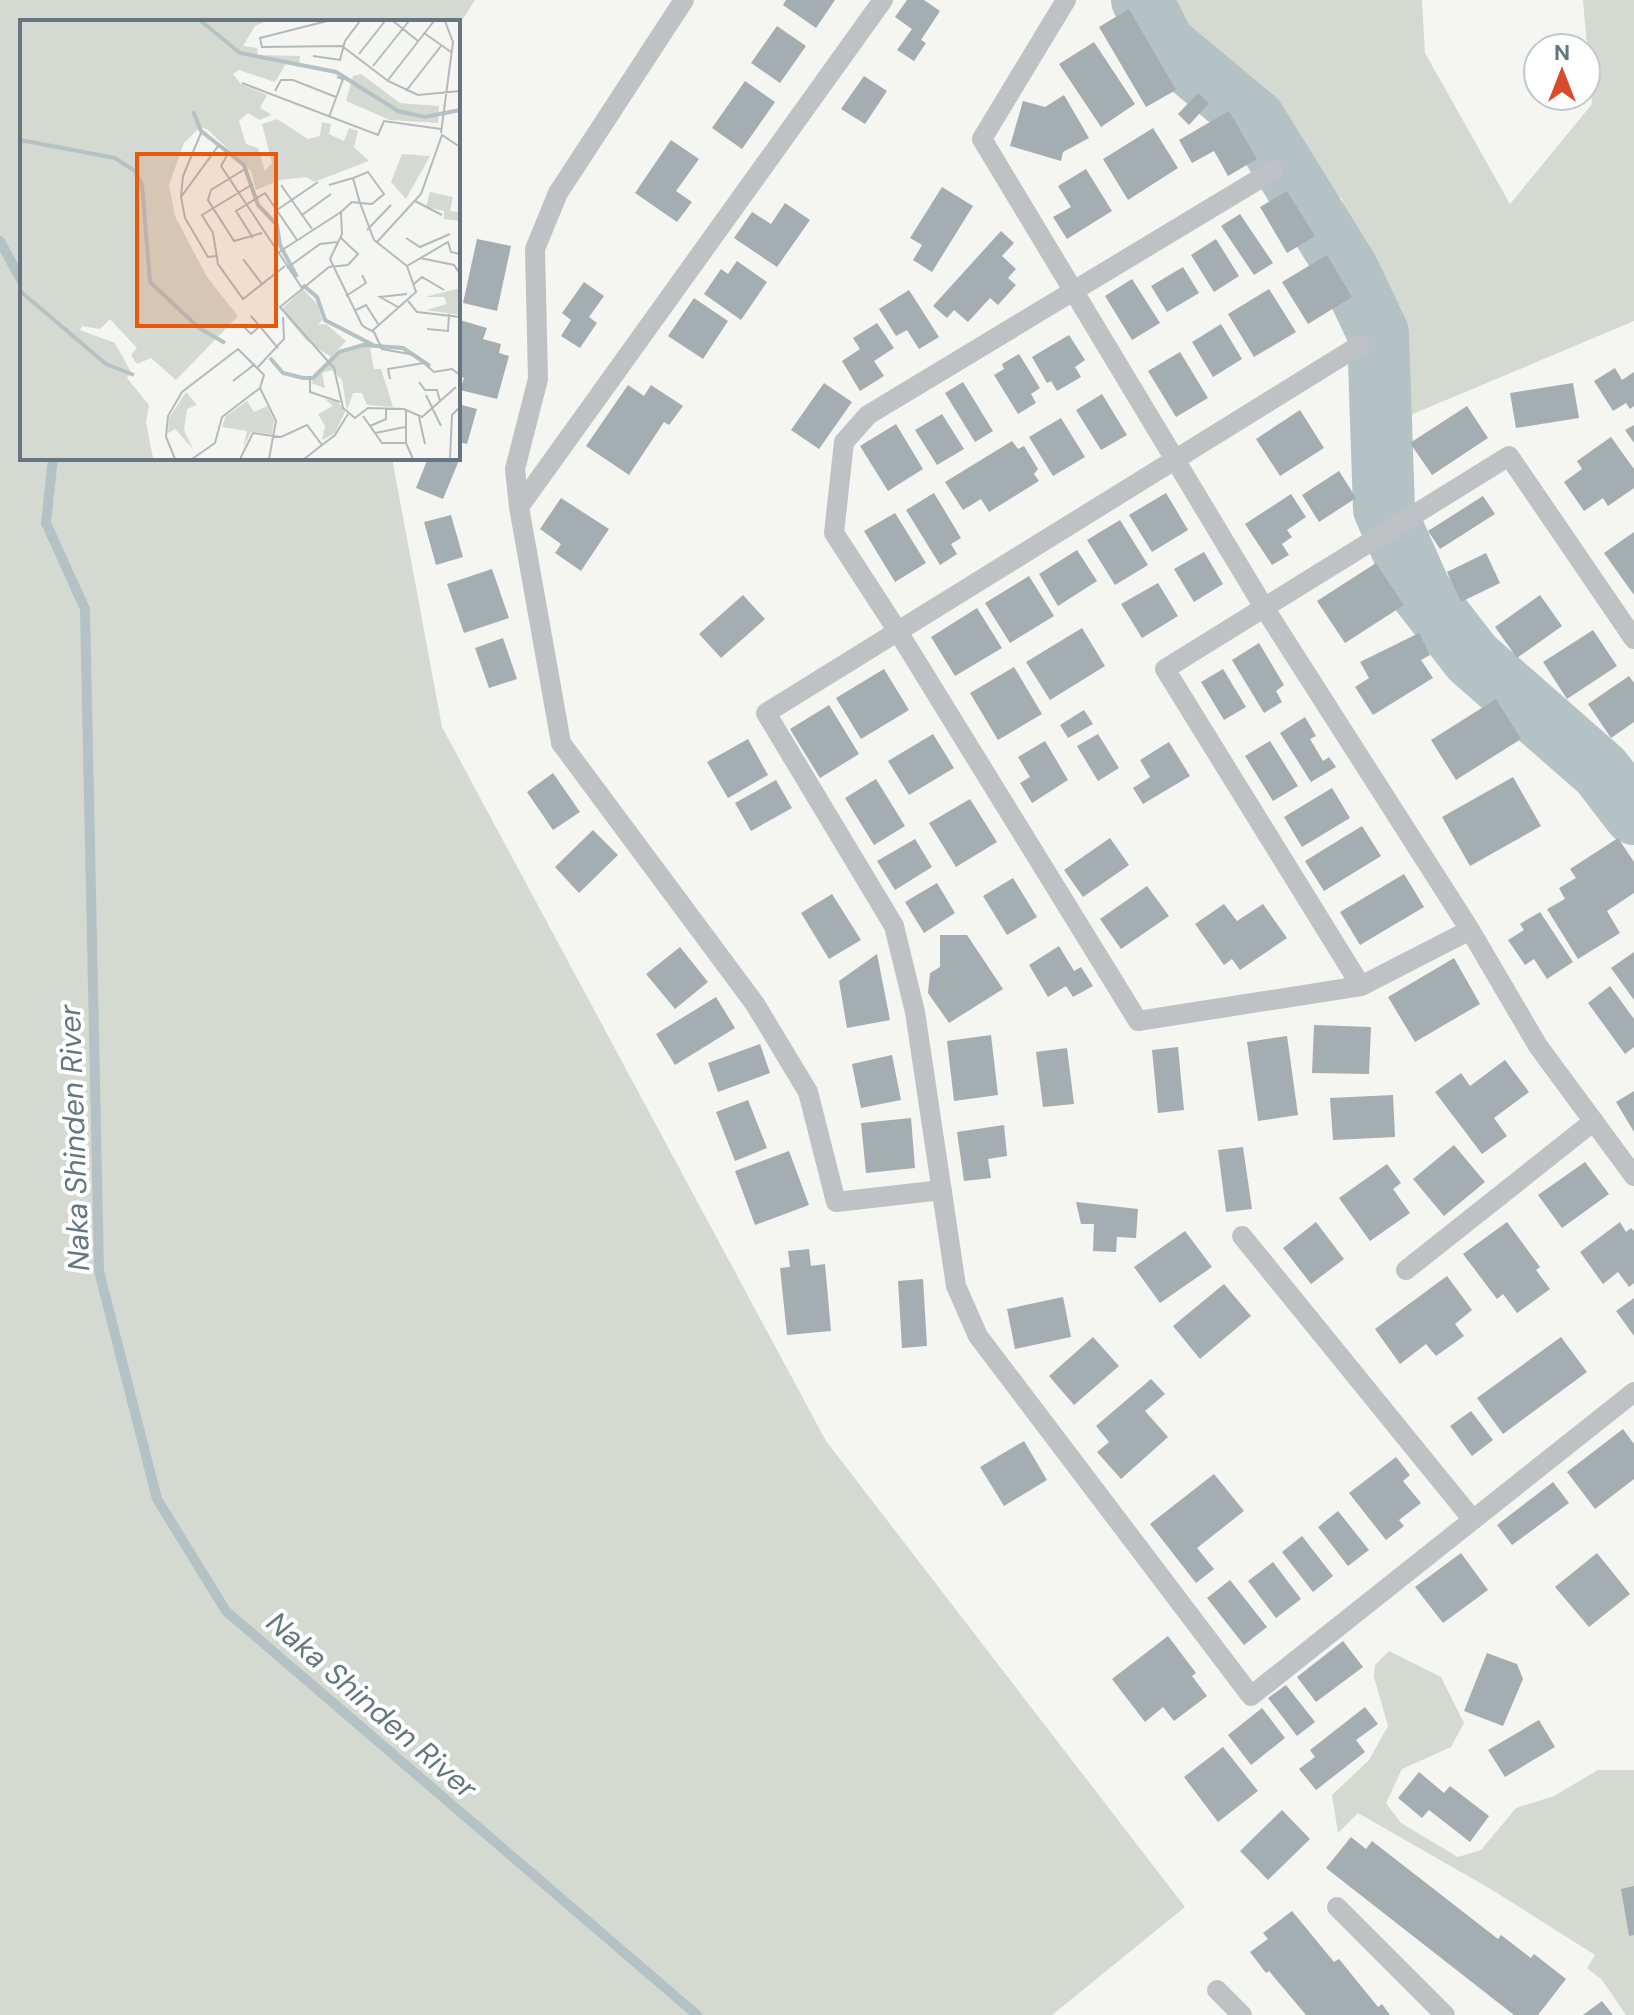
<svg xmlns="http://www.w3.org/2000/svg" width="1634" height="2015" viewBox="0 0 1634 2015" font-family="'DM Sans',sans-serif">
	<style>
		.green { fill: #d4dad1 }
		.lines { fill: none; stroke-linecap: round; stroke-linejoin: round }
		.stream { stroke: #b5c2c5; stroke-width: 10 }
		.river { stroke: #b5c2c5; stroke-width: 62 }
		.building { fill: #a4adb2 }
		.lane { stroke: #bec2c5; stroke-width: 20 }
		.labels { text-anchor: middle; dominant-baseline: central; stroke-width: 8; stroke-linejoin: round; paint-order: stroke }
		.water-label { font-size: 30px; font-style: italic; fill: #61787e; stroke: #fff }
		.inset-river { fill: none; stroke: #b5c2c5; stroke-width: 4 }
		.inset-road { fill: none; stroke: #b2babd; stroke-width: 2 }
		.view { fill: #e8590c; fill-opacity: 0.15; stroke: #e8590c; stroke-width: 4 }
		.inset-edge { fill: none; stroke: #657681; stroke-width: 4 }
	</style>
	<rect width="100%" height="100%" fill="#f5f5f1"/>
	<path class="green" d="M0,0H475L458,27V22H22V458H392L442,727L826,1441L1185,1907L1052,2015H0Z
		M1143,0H1422L1425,53L1510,204L1592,104L1583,0H1634V321L1396,421L1342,199L1185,68Z
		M1389,1651L1441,1677L1464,1723L1451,1747L1402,1769L1386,1803L1401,1823L1458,1857L1481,1850L1516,1808L1554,1796L1598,1770H1634V2015H1626L1602,1980L1587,1968L1595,1955L1494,1891L1358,1813L1338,1833L1332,1795L1369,1760L1388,1726L1374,1677L1375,1665Z"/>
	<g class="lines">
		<path class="stream" d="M0,241L22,282
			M53,458L46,523L85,609L99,1271L157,1499L226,1611L697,2015"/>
		<path class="river" d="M1142,0L1164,44L1255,120L1348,270L1378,333L1384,509L1421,592L1472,658L1601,771L1634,814"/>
	</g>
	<path class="building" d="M786,0H835L816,28L783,5Z
		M907,0H924L940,11L921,40L926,43L914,61L897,50L912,29L895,17Z
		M1129,9L1176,90L1146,107L1099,27Z
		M777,26L806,46L780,83L751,63Z
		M1094,42L1135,104L1101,127L1059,64Z
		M864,76L887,91L865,124L841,109Z
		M745,81L775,102L742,149L712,128Z
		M1198,93L1209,103L1189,125L1178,114Z
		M1064,95L1089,138L1063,152L1061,161L1010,146L1023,101L1045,107Z
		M1229,111L1257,159L1228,176L1214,151L1192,163L1179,140Z
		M1153,128L1178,168L1128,200L1103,159Z
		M671,140L699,159L676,191L692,202L677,222L635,193Z
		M1086,169L1112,211L1067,239L1053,217L1071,207L1058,186Z
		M942,187L973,206L932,272L913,260L922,245L910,238Z
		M1287,191L1315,236L1287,253L1260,207Z
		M785,203L810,220L777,267L734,238L752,212L771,224Z
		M1240,214L1273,263L1254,275L1221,226Z
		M1001,231L1014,243L1002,256L1016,269L1008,278L1016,285L998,305L990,298L968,322L954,310L947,318L933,306Z
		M477,239L511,246L497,311L463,303Z
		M1216,239L1239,276L1214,292L1191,255Z
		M1327,255L1352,297L1308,324L1282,282Z
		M737,261L767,282L741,320L704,294L721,269L728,274Z
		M1183,267L1199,293L1167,312L1151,286Z
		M1132,279L1160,323L1132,340L1105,296Z
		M584,282L604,296L589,317L597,323L580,348L561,336L571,320L562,313Z
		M1269,289L1296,332L1254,357L1228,314Z
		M909,290L939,337L919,349L907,330L896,336L879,309Z
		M694,298L728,321L703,359L668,336Z
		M460,320L487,328L483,339L501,344L499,353L509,356L497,399L460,390L464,378L458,376Z
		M877,323L894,348L874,361L884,376L860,391L842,361L860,349L853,338Z
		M1221,324L1242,359L1213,377L1192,342Z
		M1069,335L1085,360L1075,367L1081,377L1057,391L1051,381L1047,383L1032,357Z
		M1180,352L1208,398L1176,417L1148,371Z
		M1019,354L1040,388L1031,394L1036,403L1018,414L994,375L1004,369L1002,364Z
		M1615,368L1622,380L1634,372V406L1630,409L1626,403L1613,411L1594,381Z
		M963,382L993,431L975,442L945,393Z
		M824,383L852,402L819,449L791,430Z
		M1573,383L1579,418L1516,428L1510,393Z
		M628,385L644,396L651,385L683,406L669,425L664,422L629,475L586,446Z
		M1102,394L1127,435L1101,450L1076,410Z
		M458,404L477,409L467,444L458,442Z
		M1467,406L1488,438L1432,475L1410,443Z
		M1300,410L1324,448L1280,476L1256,439Z
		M942,414L964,449L937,465L915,430Z
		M1061,418L1085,457L1053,476L1029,437Z
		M896,424L923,469L888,491L860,446Z
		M1634,425V443L1625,430Z
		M1611,437L1634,469V488L1608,506L1603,498L1584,511L1564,482L1582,469L1577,461Z
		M1012,441L1018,449L1024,446L1038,469L1034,474L1039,481L989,512L981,499L963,510L945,482Z
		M428,458H460L443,499L416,488Z
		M1339,471L1356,498L1319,522L1302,495Z
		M934,493L961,538L951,544L957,554L940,565L906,510Z
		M1166,493L1188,530L1152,552L1129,515Z
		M1291,494L1306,517L1287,530L1292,537L1282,544L1289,555L1272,565L1245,524Z
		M1483,496L1495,514L1440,549L1428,531Z
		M561,498L609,529L581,571L555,553L561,544L540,529Z
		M895,513L926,563L895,582L864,531Z
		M451,515L463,557L436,565L424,522Z
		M1120,520L1148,565L1115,585L1087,540Z
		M1634,532V595L1604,553Z
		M1077,550L1097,581L1058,606L1039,574Z
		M1204,552L1223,584L1194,602L1174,569Z
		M1486,553L1500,583L1461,602L1447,572Z
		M1376,563L1404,605L1345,643L1317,601Z
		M492,569L509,618L464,633L447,584Z
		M1029,576L1054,616L1010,643L985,603Z
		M1158,583L1178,616L1142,638L1121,604Z
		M743,595L765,619L721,658L699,634Z
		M1540,595L1562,626L1517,658L1495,627Z
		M977,608L1002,648L955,676L931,637Z
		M1082,628L1105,666L1050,700L1026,662Z
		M1593,630L1617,666L1567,699L1543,662Z
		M1419,633L1430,655L1421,660L1433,678L1373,715L1355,687L1369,678L1360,662Z
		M503,638L517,679L489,688L475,648Z
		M1259,643L1284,685L1276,691L1282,702L1264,713L1232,660Z
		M1014,667L1042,714L998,740L970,693Z
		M884,669L909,710L861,739L836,698Z
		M1223,669L1246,707L1224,720L1201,682Z
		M1629,676L1634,683V722L1611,738L1588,704Z
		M1496,699L1521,739L1456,780L1431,740Z
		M829,705L859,754L820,778L790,729Z
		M1084,710L1093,724L1068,738L1060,725Z
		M1305,717L1316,736L1310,739L1323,761L1329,757L1336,767L1311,782L1280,733Z
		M933,734L954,768L909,795L888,761Z
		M1098,734L1119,768L1098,781L1077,746Z
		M748,739L768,775L728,798L707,762Z
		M1045,741L1068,780L1032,803L1020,783L1030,777L1018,757Z
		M1270,741L1298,786L1273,801L1245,756Z
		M1169,742L1190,776L1143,804L1133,788L1150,777L1140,760Z
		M553,773L580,812L553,830L527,792Z
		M1513,777L1541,826L1470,866L1442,817Z
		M876,779L905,826L874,845L845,798Z
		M776,780L792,808L751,831L735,803Z
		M1332,788L1350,818L1302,847L1284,817Z
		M970,799L997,842L956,867L929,823Z
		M1362,826L1381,856L1324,891L1305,861Z
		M593,830L618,855L579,893L555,867Z
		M1110,838L1129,865L1083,897L1064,870Z
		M1618,838L1634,862V893L1607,911L1620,933L1578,959L1547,909L1565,899L1559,888L1576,878L1570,869Z
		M915,839L932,867L895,890L877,861Z
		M1404,874L1424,907L1360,945L1340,912Z
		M1013,878L1037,917L1007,935L983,896Z
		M937,883L955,913L924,933L905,902Z
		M1147,886L1169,916L1121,949L1100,919Z
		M832,894L861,940L829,959L801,913Z
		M1224,904L1237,921L1263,904L1287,938L1240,970L1232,959L1224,965L1195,924Z
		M1540,912L1573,962L1547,979L1534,959L1525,965L1508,940L1524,930L1520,924Z
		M940,935H967L1003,989L949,1023L928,993L930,973L940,967Z
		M1059,946L1074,971L1081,967L1093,986L1073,997L1066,986L1048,997L1029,965Z
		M680,947L708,982L675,1009L646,974Z
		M1634,952V1000L1611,968Z
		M877,954L890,1020L847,1028L839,981Z
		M1454,958L1480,1004L1415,1042L1388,997Z
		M1610,986L1634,1019V1047L1625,1054L1588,1003Z
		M716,997L735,1028L675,1065L656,1034Z
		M1314,1025L1371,1027L1369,1074L1312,1073Z
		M991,1035L998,1095L954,1101L947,1041Z
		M1287,1036L1298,1115L1258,1121L1247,1042Z
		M760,1044L770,1073L718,1092L708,1063Z
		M1178,1047L1184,1110L1158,1113L1152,1050Z
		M1067,1048L1074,1104L1043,1107L1036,1052Z
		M892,1055L901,1100L861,1108L852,1064Z
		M1505,1060L1529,1092L1494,1118L1507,1136L1482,1154L1435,1092L1461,1073L1470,1086Z
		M1634,1091V1132L1616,1102Z
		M1393,1095L1395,1137L1333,1140L1330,1098Z
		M748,1100L767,1148L735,1161L716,1112Z
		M911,1118L915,1168L866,1173L861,1123Z
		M1004,1125L1007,1156L988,1159L991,1178L964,1181L957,1132Z
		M1454,1145L1485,1182L1444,1216L1413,1179Z
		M1243,1147L1252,1209L1226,1212L1218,1150Z
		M789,1151L809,1205L755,1225L735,1171Z
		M1585,1162L1609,1194L1562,1228L1538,1195Z
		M1387,1164L1401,1183L1393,1189L1410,1213L1370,1241L1339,1198Z
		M1076,1202L1138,1209L1136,1238L1117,1237L1116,1252L1093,1251L1094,1224H1081Z
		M1316,1222L1344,1259L1311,1284L1283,1248Z
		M1507,1222L1540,1267L1536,1270L1550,1289L1517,1313L1503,1294L1497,1299L1463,1254Z
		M1620,1222L1626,1232L1631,1228L1634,1231V1283L1629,1287L1618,1272L1603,1284L1580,1252Z
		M1185,1231L1212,1267L1160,1303L1134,1267Z
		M809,1249L811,1266L825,1264L831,1331L787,1335L780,1268L790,1267L788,1251Z
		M1447,1276L1472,1310L1455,1324L1464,1336L1436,1356L1426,1344L1400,1364L1375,1329Z
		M923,1279L927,1346L902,1348L898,1281Z
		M1224,1284L1251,1316L1200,1359L1173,1326Z
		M1063,1297L1071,1337L1015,1349L1007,1309Z
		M1634,1298V1336L1616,1311Z
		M1093,1337L1119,1366L1074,1405L1049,1376Z
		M1561,1337L1587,1372L1503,1434L1477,1398Z
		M1151,1379L1165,1394L1145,1411L1168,1437L1121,1479L1097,1452L1109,1442L1096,1426Z
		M1471,1411L1493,1440L1472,1456L1450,1426Z
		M1623,1429L1634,1444V1479L1595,1509L1567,1472Z
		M1024,1441L1047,1480L1004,1506L980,1467Z
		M1396,1457L1410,1475L1403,1481L1421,1503L1399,1520L1404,1526L1386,1540L1349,1493Z
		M1214,1474L1244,1511L1197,1548L1214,1569L1196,1583L1150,1524Z
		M1553,1482L1569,1503L1512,1545L1497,1525Z
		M1338,1511L1369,1550L1348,1566L1318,1527Z
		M1302,1536L1333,1576L1313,1592L1282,1552Z
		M1461,1553L1488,1590L1443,1623L1415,1587Z
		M1597,1553L1630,1594L1589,1627L1555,1587Z
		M1273,1562L1301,1599L1276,1618L1248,1581Z
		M1230,1580L1267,1627L1244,1645L1207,1598Z
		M1168,1636L1196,1673L1192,1676L1207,1696L1174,1721L1163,1707L1145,1722L1112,1679Z
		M1343,1641L1363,1667L1316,1702L1297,1677Z
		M1487,1653L1517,1664L1523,1679L1503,1726L1464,1711Z
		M1286,1685L1315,1722L1297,1736L1268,1698Z
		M1365,1707L1378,1724L1356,1740L1365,1752L1316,1790L1299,1769L1315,1757L1310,1750Z
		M1262,1708L1285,1738L1251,1765L1228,1735Z
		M1539,1720L1555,1747L1505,1777L1488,1750Z
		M1223,1747L1258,1791L1218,1822L1184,1777Z
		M1419,1772L1444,1793L1450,1786L1489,1816L1470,1842L1429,1810L1422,1818L1398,1798Z
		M1282,1810L1310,1839L1268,1880L1240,1851Z
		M1351,1837L1366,1849L1372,1841L1498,1939L1501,1935L1531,1958L1534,1954L1566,1979L1538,2015H1514L1326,1868Z
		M1634,1886V1935L1629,1936L1621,1889Z
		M1292,1911L1334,1962L1339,1959L1378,2007L1382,2004L1390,2015H1306L1269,1971L1266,1973L1250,1952L1268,1939L1263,1933Z
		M1602,2001L1613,2015H1583Z"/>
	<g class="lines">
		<path class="lane" d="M883,0L519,507L561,743L755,1004L808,1092L836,1202L942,1190
			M1066,0L982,139L1265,609L1470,930L1538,1046L1634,1176
			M1274,170L868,415L844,442L834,533L897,630L1138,1021L1361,986L1470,930
			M1360,345L766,713L894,926L915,1012L956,1286L978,1336L1251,1696L1634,1392
			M519,507L515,469L538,379L535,249L558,193L684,0
			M1361,986L1165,669L1509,456L1634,639
			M1242,1236L1473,1520
			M1406,1270L1594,1121
			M1337,1907L1445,2015
			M1217,1990L1242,2015"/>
	</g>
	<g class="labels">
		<g class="water-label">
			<text transform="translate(74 1138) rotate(-92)">Naka Shinden River</text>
			<text transform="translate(372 1705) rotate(41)">Naka Shinden River</text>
		</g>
	</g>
	<g transform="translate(20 20)">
		<rect width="440" height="440" fill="#f5f5f1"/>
		<path d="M0,1H247L235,6L223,26L237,28L238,35L280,36L279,47L266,44L255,62L219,50L213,54L221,64L247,75L240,88L252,95L239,100L228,93L219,101L226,124L238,128L245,151L252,143L242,104L257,99L288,119L300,116L302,102L311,104L309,114L324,121L329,108L338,111L334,127L349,141L294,162L287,157L260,160L236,170L231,151L187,109L180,107L164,123L149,165L155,196L187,257L218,296L156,360L131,338L117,344L111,335L117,328L90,299L80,309L62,306L60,310L95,323L111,352L107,358L129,385L126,402L133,438L152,439H0ZM341,54L380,83L419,86L418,103L370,100L326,81L333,56ZM382,134L410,136L386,179L371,162ZM410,172L433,177L430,191L440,192V201L424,199V191L406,187ZM440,268V295L406,290L427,284L424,277H405ZM283,269L297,284L302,300L298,305L306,304L326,321L311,337L338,325L350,328L354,349H361L373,387L347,385L342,373H333L327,390L322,360L312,350L302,353L305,368L291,363L311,337L286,320L266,296L263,288ZM166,372L177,385L167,389L164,410L173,429L155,409L148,413L149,398ZM305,379L318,382L325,392L315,413L302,420L305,406L298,394L313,386ZM227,381L234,392L247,386L254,400L252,414L231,412L223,428L227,411L202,407L206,396Z" fill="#d4dad1"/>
		<path class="inset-river" d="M181,1L220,33L316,52L378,91L405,97L440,90M173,91L181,111L224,145L238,185L257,205L260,225L277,257M0,120L95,138L115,151L122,165L130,262L179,308L205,323M283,265L297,277L305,300L355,326M0,271L86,344L114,355M250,338L263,353L283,358H293L319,332L343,325L383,328L410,346"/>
		<path class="inset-road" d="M307,1L240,18L242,27L322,26L368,61L398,75L440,71M373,1L398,21M404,13L431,32M339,34L365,1M293,36L320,40L325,21L340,1M353,46L389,1M368,60L414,1M222,63L358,115L364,101L421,109M255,71L261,60H273L316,77M386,71L421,26M309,97L323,59L317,57M421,113L433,22L425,1M225,149L191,170L188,180L214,221L242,213M348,152L364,174L352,184L340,183L333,158ZM233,164L182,195L193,213L198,244L223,279L265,246M261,165L292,209M309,165L333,158M161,176L163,156L181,113M395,181L422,195M257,190L298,162M282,195L311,174M347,210L371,185M233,218L216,191L245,173L277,220M321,218L338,234L328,245L309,247L260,287L314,348L323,388L335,398L348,388L384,389L402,397L436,367M386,218L400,227L430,214M357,222L401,174L422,115L440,127M256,234L321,192M197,236L188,237L165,198L161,177L199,125L209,132L201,146L282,268M400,238L434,245L440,254M223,239L242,264M387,246L428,222L431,232L440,234M267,248L300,224L317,222M394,264L402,257L424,270M326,276L346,263L342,255M388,281L397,292L440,297M378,287L360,277L387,274M334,291L346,285L358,304M231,296L258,328M221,304L231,314L240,306M407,309L428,311L429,294M352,311L396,272L387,246L354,220L340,183L332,182L321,192L322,214L310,239L342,305L346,308L354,312L362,329L395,335L414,352L432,349L440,355M238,347L264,319L263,297M290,358V372L320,382M370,359L368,349L404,343M213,361L235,344M399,362L405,370H417L420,381M406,375L421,406M386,389V423L393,439M343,396L362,423H386M399,397L405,424M350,406L366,399V388M355,413L385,407M155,439L146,417L148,396L162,372L218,329L244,355L240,368L256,401L249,439M172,439L195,423L202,397L240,368M220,439L233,413L261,417L287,405L302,425M284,439L315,415L328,394M430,439L432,395L440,387"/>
		<path class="view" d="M117,134H256V306H117Z"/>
		<rect width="440" height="440" class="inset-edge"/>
	</g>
	<g transform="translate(1562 72)"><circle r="38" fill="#ffffff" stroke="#c1c8cd" stroke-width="2"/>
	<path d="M0-6L14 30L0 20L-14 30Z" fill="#da4a2c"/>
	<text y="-12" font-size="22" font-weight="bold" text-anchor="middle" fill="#657681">N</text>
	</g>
</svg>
